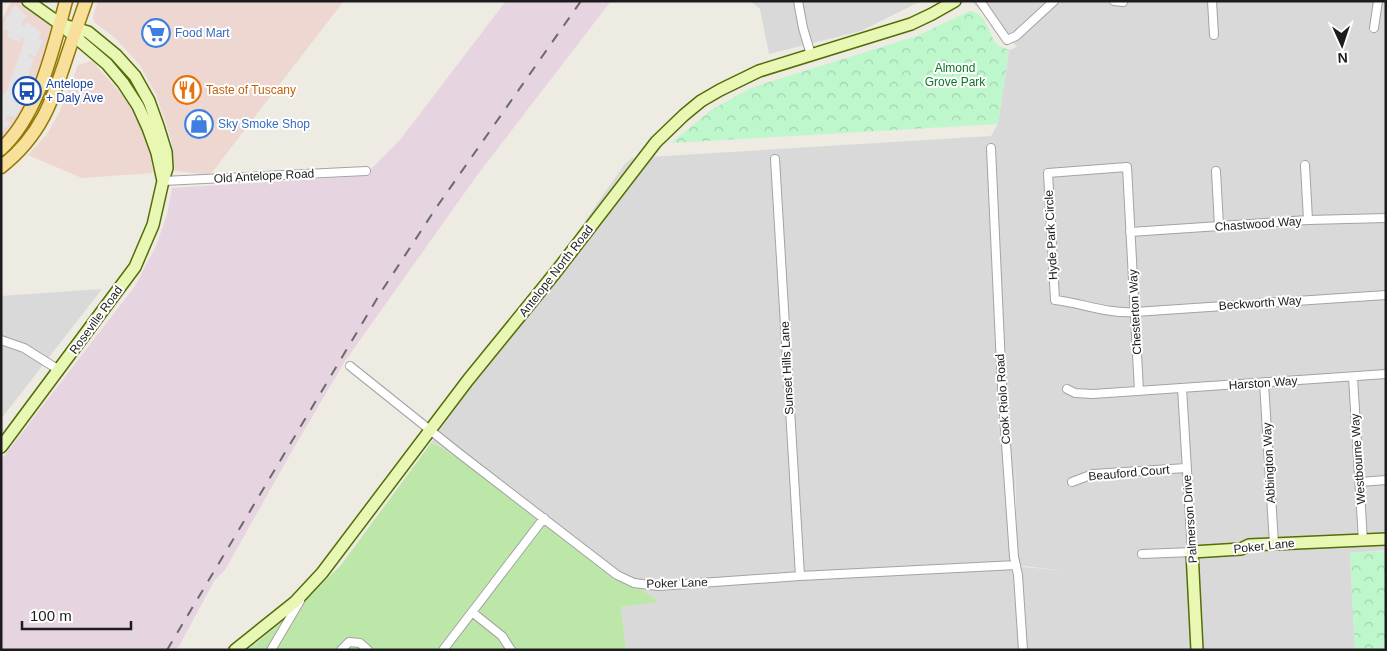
<svg xmlns="http://www.w3.org/2000/svg" width="1387" height="651" viewBox="0 0 1387 651" font-family="Arial,sans-serif">
	<style>
		.residential { fill: #dad9d9; fill-rule: evenodd }
		.commercial { fill: #eed7d1 }
		.railway { fill: #e6d4e0 }
		.grass { fill: #bce7a8 }
		.park { fill: url(#park-crowns) }
		.parking { fill: #e4e4e4 }
		.lines { fill: none; stroke-linecap: round; stroke-linejoin: round }
		.street-casing { stroke: #a3a3a3; stroke-width: 10 }
		.secondary-casing { stroke: #526e07; stroke-width: 14 }
		.primary-casing { stroke: #907804; stroke-width: 15 }
		.street { stroke: #fff; stroke-width: 8 }
		.secondary { stroke: #e9f7b5; stroke-width: 11 }
		.primary { stroke: #f9e09a; stroke-width: 12 }
		.rail { stroke: #6a6a6a; stroke-width: 2; stroke-dasharray: 10 10; stroke-linecap: butt }
		.labels { text-anchor: middle; dominant-baseline: central; stroke-width: 4; stroke-linejoin: round; paint-order: stroke }
		.shop-label { font-size: 12px; fill: #366cbe; stroke: #fff; text-anchor: start }
		.park-label { font-size: 12px; fill: #0e7627; stroke: #fff }
		.transit-label { font-size: 12px; fill: #164399; stroke: #fff; text-anchor: start }
		.food-label { font-size: 12px; fill: #c56008; stroke: #fff; text-anchor: start }
		.street-label { font-size: 12px; fill: #1c1c1c; stroke: #fff }
	</style>
	<defs>
		<pattern id="park-crowns" width="20" height="18" patternUnits="userSpaceOnUse" patternTransform="scale(1.25)"><rect width="20" height="18" fill="#bef7cc"/><path d="M2 6a3 3 0 1 1 6 0M12 15a3 3 0 1 1 6 0" fill="none" stroke="#a3d3af"/></pattern>
	</defs>
	<rect width="100%" height="100%" fill="#edebe2"/>
	<path class="residential" d="M750,1H921L861,31L769,54L760,9Z
		M971,1H1386V550L1350,553L1355,650H626L621,607L658,602L440,446L431,443L624,165L632,158L991,136L998,124L1009,50L1017,47ZM1016,455V565L1066,571L1014,566Z
		M102,289L1,419V296Z"/>
	<path class="commercial" d="M11,1H18L54,29L33,93L21,119L1,145V22Z
		M98,1H342L343,2L210,175L175,171L171,139L156,94L139,64L114,37L94,22L93,17Z
		M92,61L125,98L148,139L153,173L82,178L28,155L47,134L59,113L78,65Z"/>
	<path class="railway" d="M506,1H611L478,174L345,361L293,449L225,570L214,581L177,650H1V460L135,286L156,246L167,215L172,188L364,176L400,140Z"/>
	<path class="grass" d="M431,443L440,446L659,602L621,607L626,650H248L291,614L341,565Z"/>
	<path class="park" d="M970,11C987,13 989,35 997,45L1009,50L998,124L671,143L711,110L749,89L775,80L917,36Z
		M1386,551V650H1355L1350,553Z"/>
	<path class="parking" d="M15,5L27,16L21,23L22,26H24L26,22L41,32L38,38L43,41L35,57L30,54L28,56L34,59L26,82L19,80V83L24,84L19,98L14,97L13,99L14,102L22,105L16,117L7,116L6,120L10,123L3,131L1,129V96L6,93L25,39L22,37L20,42L7,37L9,31L3,29L6,19Z"/>
	<g class="lines">
		<defs>
			<path id="street" d="M798,1L803,28L811,55
				M980,1L1007,40L1016,36L1054,1
				M1114,1L1123,2
				M1212,1L1214,35
				M1374,28L1378,1
				M991,148L1002,387L1014,557L1018,575L1023,650
				M775,159L800,576
				M1305,165L1308,220
				M1216,171L1219,226
				M163,181L366,171
				M1130,232L1308,220L1386,218
				M1,340L24,348L59,370
				M350,366L460,454L617,575L634,583L658,586L800,576L1016,565
				M1353,377L1363,541
				M1264,383L1274,544
				M1067,389L1075,393L1093,394L1386,374
				M1139,391C1135,317 1131,242 1127,167L1048,173L1055,300C1082,303 1107,314 1135,312L1386,295
				M1072,482L1093,474L1186,468
				M1360,482L1386,480
				M1142,554L1192,552L1182,388
				M472,612L502,636L511,650
				M271,650L300,601
				M341,650L349,642L360,643L368,650
				M443,650L544,518"/>
			<path id="secondary" d="M28,1L60,24L107,64L123,83L138,106L148,128L157,153L163,181
				M1,447L135,267L153,225L163,181L167,168L166,152L158,126L149,101L135,76L116,55L88,32L60,24
				M235,650L295,602L322,573L468,380L555,273L656,142L684,115L701,101L720,90L759,71L911,24L932,14L955,1
				M1197,650L1192,552L1241,549L1249,545L1274,544L1386,539"/>
			<path id="primary" d="M1,149C39,114 53,49 66,1
				M1,167C42,135 53,99 68,53C74,35 80,18 86,1"/>
		</defs>
		<use href="#street" class="street-casing"/>
		<use href="#secondary" class="secondary-casing"/>
		<use href="#primary" class="primary-casing"/>
		<use href="#street" class="street"/>
		<use href="#secondary" class="secondary"/>
		<use href="#primary" class="primary"/>
		<path class="rail" d="M167,650L381,292L436,208L581,1"/>
	</g>
	<defs>
		<symbol id="supermarket-ring" viewBox="-11 -11 22 22"><circle r="9.5" fill="#fff" stroke="#3f7fe0" stroke-width="1.5"/><path d="M-6-5.5h2.5l.6 2H6L4.5 2H-2.5L-4.4-4H-6ZM-1.5 3.2a1.3 1.3 0 1 0 .1 0ZM3 3.2a1.3 1.3 0 1 0 .1 0Z" fill="#3f7fe0"/></symbol>
		<symbol id="restaurant-ring" viewBox="-11 -11 22 22"><circle r="9.5" fill="#fff" stroke="#e8710a" stroke-width="1.5"/><path d="M-5-6h1v4h1v-4h1v4h1v-4h1v5L-1.5 .5V6h-2V.5L-5-1ZM5-6V6H3V1.5H1.5Q1.5-4 5-6Z" fill="#e8710a"/></symbol>
		<symbol id="bus-ring" viewBox="-11 -11 22 22"><circle r="9.5" fill="#fff" stroke="#1a4fb4" stroke-width="1.5"/><path d="M-5-6H5V4H4V6H2V4H-2V6H-4V4H-5ZM-3.5-4V0h7V-4ZM-3.5 1.2v1.5H-2V1.2ZM2 1.2v1.5H3.5V1.2Z" fill="#1a4fb4"/></symbol>
		<symbol id="shop-ring" viewBox="-11 -11 22 22"><circle r="9.5" fill="#fff" stroke="#3f7fe0" stroke-width="1.5"/><path d="M-5-2.5h2.3a2.7 3.5 0 0 1 5.4 0H5L5.5 6h-11ZM-1.5-2.5h3a1.5 2.3 0 0 0-3 0Z" fill="#3f7fe0"/></symbol>
	</defs>
	<g fill-rule="evenodd">
		<use href="#supermarket-ring" x="140" y="17" width="32" height="32"/>
		<use href="#restaurant-ring" x="171" y="74" width="32" height="32"/>
		<use href="#bus-ring" x="11" y="75" width="32" height="32"/>
		<use href="#shop-ring" x="183" y="108" width="32" height="32"/>
	</g>
	<g class="labels">
		<g class="shop-label">
			<text x="175" y="33">Food Mart</text>
			<text x="218" y="124">Sky Smoke Shop</text>
		</g>
		<g class="park-label">
			<text x="955" y="68">Almond<tspan x="955" dy="14">Grove Park</tspan></text>
		</g>
		<g class="transit-label">
			<text x="46" y="84">Antelope<tspan x="46" dy="14">+ Daly Ave</tspan></text>
		</g>
		<g class="food-label">
			<text x="206" y="90">Taste of Tuscany</text>
		</g>
		<g class="street-label">
			<text transform="translate(264 176) rotate(-3)">Old Antelope Road</text>
			<text transform="translate(1258 224) rotate(-4)">Chastwood Way</text>
			<text transform="translate(1051 235) rotate(-93)">Hyde Park Circle</text>
			<text transform="translate(556 271) rotate(-52)">Antelope North Road</text>
			<text transform="translate(1260 303) rotate(-4)">Beckworth Way</text>
			<text transform="translate(1135 312) rotate(-93)">Chesterton Way</text>
			<text transform="translate(96 320) rotate(-54)">Roseville Road</text>
			<text transform="translate(787 368) rotate(-93)">Sunset Hills Lane</text>
			<text transform="translate(1263 383) rotate(-4)">Harston Way</text>
			<text transform="translate(1003 399) rotate(-94)">Cook Riolo Road</text>
			<text transform="translate(1358 459) rotate(-94)">Westbourne Way</text>
			<text transform="translate(1269 463) rotate(-93)">Abbington Way</text>
			<text transform="translate(1129 473) rotate(-5)">Beauford Court</text>
			<text transform="translate(1190 519) rotate(-94)">Palmerson Drive</text>
			<text transform="translate(1264 546) rotate(-6)">Poker Lane</text>
			<text transform="translate(677 583) rotate(-2)">Poker Lane</text>
		</g>
	</g>
	<rect width="1387" height="651" fill="none" stroke="#1c1c1c" stroke-width="5"/>
	<g transform="translate(1342 45) rotate(177)" stroke="#ffffff" stroke-width="4" paint-order="stroke">
	<path d="M0-4L9 19L0 12L-9 19Z" fill="#1c1c1c"/>
	<text y="-8" font-size="14" font-weight="bold" text-anchor="middle" fill="#1c1c1c">N</text>
	</g>
	<path d="M22 621v8h109v-8" fill="none" stroke="#1c1c1c" stroke-width="2.5"/>
	<text x="30" y="621" font-size="15" fill="#1c1c1c" stroke="#ffffff" stroke-width="4" paint-order="stroke">100 m</text>
</svg>
